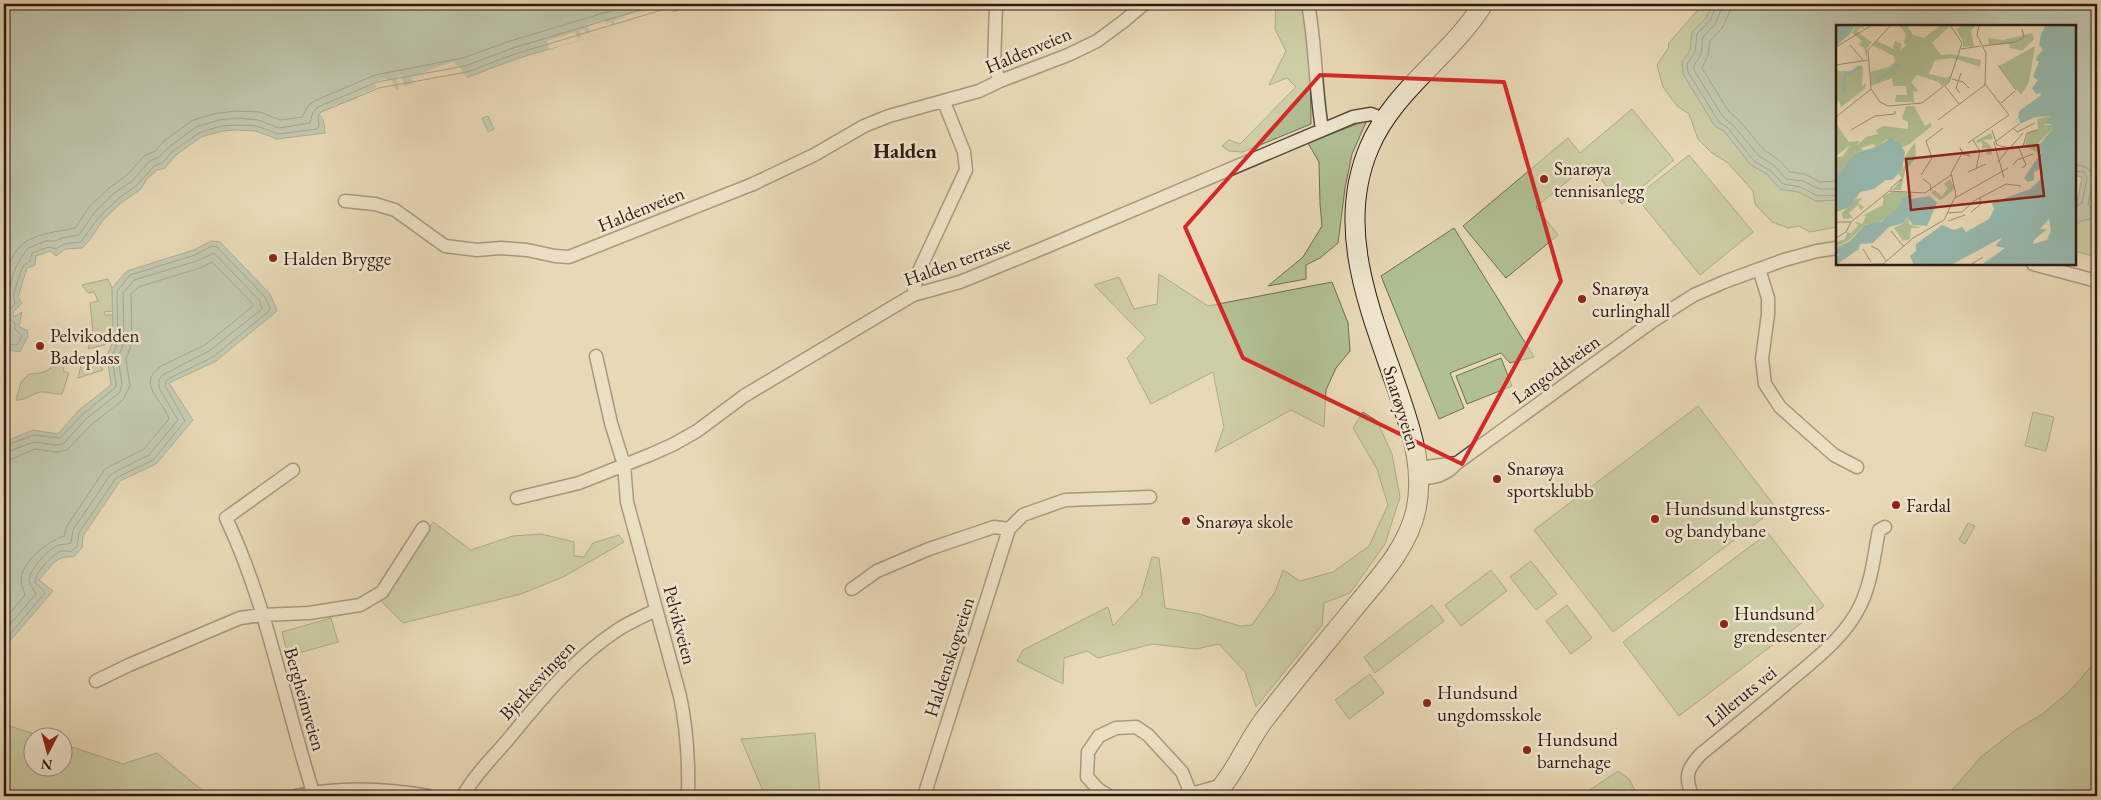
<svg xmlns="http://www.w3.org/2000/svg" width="2101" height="800" viewBox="0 0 2101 800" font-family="'EB Garamond',serif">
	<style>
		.green { fill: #b0c093; stroke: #6f6d53 }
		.water { fill: #97baaf; stroke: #6d7a71 }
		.pier { fill: #e8d9b6 }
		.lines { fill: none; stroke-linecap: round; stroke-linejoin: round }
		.shore { stroke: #626a61; stroke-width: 1 }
		.street-casing { stroke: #5c4a3c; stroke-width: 15 }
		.secondary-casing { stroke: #2e1a13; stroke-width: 21 }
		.street { stroke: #f0e6d0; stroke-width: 12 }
		.secondary { stroke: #f0e6d0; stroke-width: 19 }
		.marked { fill: none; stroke: #d62828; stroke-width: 4; stroke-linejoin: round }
		.poi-dot { fill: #8f2418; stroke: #f0e6d0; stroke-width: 2 }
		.labels { text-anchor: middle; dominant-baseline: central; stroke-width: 5; stroke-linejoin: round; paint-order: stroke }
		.street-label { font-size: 19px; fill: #2e1a13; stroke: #f0e6d0 }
		.poi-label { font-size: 19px; fill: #2e1a13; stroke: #f0e6d0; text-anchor: start }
		.quarter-label { font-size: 21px; font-weight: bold; fill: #2e1a13; stroke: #f0e6d0 }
		.inset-river { fill: none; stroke: #97baaf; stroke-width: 2.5 }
		.inset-road { fill: none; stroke: #9e8d75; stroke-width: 1 }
		.view { fill: #8f2418; fill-opacity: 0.15; stroke: #8f2418; stroke-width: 2.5 }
		.inset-edge { fill: none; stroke: #2e1a13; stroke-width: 2.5 }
	</style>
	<rect width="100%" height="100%" fill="#e8d9b6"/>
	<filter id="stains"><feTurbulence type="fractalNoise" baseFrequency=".004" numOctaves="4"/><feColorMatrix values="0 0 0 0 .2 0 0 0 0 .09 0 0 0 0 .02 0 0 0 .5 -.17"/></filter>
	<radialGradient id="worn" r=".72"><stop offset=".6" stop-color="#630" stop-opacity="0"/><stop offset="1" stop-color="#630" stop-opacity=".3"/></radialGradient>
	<path class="green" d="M1276,4H1302L1310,50L1311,124L1243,152L1229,151L1222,146L1229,140L1240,144L1296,87L1287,78L1269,85L1286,51L1275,29Z
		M1703,4H1713L1706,18L1692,32L1690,50L1682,62L1683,74L1715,126L1724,131L1751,165L1767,174L1780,189L1799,192L1816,201L1837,200V227L1810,232L1799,226L1788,228L1772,222L1755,204L1753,191L1728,163L1712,153L1698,139L1689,114L1677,106L1663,87L1657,65L1669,47L1668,44Z
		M1632,109L1674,160L1622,204L1588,164L1536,207L1558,235L1506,278L1463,226L1568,138L1580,153Z
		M1367,120L1352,154L1345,188L1338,243L1320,258L1306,265V279L1268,286L1303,257L1322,226L1320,204L1319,162L1308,143Z
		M1689,155L1753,232L1700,275L1636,197Z
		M2097,217V257L2075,251V225L2081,221Z
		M1454,228L1534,357L1510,363L1501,353L1450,373L1464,408L1439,419L1381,276Z
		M1159,274L1208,306L1332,282L1348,323L1350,351L1336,368L1326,390L1324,427L1291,410L1215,452L1224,427L1213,372L1151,404L1127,358L1146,338L1094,285L1119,277L1134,309L1157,304Z
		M108,279L112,288L113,311L104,312L105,315H113V340L104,345L88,349L93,332L90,303L98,301L94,292L88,293L82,285Z
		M98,356L103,370L78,378L83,357Z
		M56,358L65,360L63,371L69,373L62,394C54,395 48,391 40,392C32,394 25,401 16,400L21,382L29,374C40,374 46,372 54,366Z
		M1501,358L1512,386L1467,404L1456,376Z
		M1698,406L1776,508L1613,632L1534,530Z
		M1363,412L1377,421L1392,454L1400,497L1385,544L1350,593L1324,603L1322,625L1256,707L1245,672L1219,644L1196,649L1152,644L1098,658L1087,651L1064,658L1063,684L1017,661L1023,650L1108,607L1113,626L1141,596L1152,557L1159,558L1165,608L1199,614L1240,626L1252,625L1275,592L1283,570L1300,581L1333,572L1369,546L1388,505L1377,469L1353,428Z
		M2033,412L2054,417L2046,451L2025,446Z
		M433,522L471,550L513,536L541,534L574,542V556L584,557L593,543L619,535L624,542L563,577L521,594L403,623L379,599Z
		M1968,523L1975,526L1965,544L1959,540Z
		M1768,533L1824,606L1679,716L1623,642Z
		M1531,561L1557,594L1536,610L1510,577Z
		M1491,570L1507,591L1461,626L1445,605Z
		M1432,605L1444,621L1375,673L1364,657Z
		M1567,605L1592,638L1571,654L1546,621Z
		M331,618L338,642L288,656L282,632Z
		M2097,660V796H1947L1982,756L2017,729L2041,715L2069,692Z
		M1370,674L1384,693L1349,719L1335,700Z
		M4,724L43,737L32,738V768H62L63,744L123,764L157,753L209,796H4Z
		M815,733L820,796H765L741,739Z
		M1618,771L1629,779L1638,796H1581Z"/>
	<path class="water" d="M4,4H699L516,59L468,77L381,93L323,117L325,133L277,139L256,131L237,130L222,131L201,137L176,155L165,168L157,170L147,179L141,189L121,203L103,220L89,241L82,248L65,249L56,256L50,251L36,256L35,265L27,268L18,297L22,303L13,312L14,317L22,312L19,327L27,330L28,336L20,352L4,349Z
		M1713,4H2097V217L2081,221L2075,225V213L2082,177L2075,176V26H1837V200L1816,201L1799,192L1780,189L1767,174L1751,165L1724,131L1715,126L1683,74L1682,62L1690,50L1692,32L1706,18Z
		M488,116L494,129L488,132L482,118Z
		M211,241L220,242L270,294L277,311L216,361L169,383L193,420L156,464L120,481L83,536L82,548L73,557C55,555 50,568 39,580L53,591L4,648V442L33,430L58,434L78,411L111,385L107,356L113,341L112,288L127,271L194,250Z"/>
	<path class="pier" d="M671,4L673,14L549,49L547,41L575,32L577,38L581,37L580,30L584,29L585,32H590L587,24L605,20L607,24L611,21L612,25L614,24V21L628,15Z
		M677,4H702L700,6L679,12Z
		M454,61L456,66L458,65L468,79L382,95L325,118L327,125L320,113L337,104L338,105L357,99L356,96L376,88L375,82L385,78L386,80L391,79L396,90L399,89L396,76L401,75L405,86L413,83L411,77Z"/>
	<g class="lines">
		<path class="shore" d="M1717,4L1710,21L1697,34L1695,52L1687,64L1688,72L1719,122L1728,128L1754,161L1771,171L1783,184L1801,187L1817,196L1837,195
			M1723,4L1716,23L1703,37L1701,54L1694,66V70L1723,117L1732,124L1759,156L1775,166L1786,179L1803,181L1819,189H1837
			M1731,4L1730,11L1723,27L1710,41L1708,55L1702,68L1729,112L1738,119L1764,150L1779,160L1790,172L1805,174L1820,182L1837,181
			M2075,165C2101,166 2091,187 2088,205L2090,207H2097
			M2075,171L2084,172L2087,178L2082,203L2075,207
			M4,279C16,234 36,236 75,228L89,207L109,188L127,175L144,156L155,151L164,141L193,120L218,113L236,111L260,112L280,120L302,117L308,106L314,101L375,75L463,58L510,41L634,4
			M4,305C9,299 10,284 13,275C16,265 22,256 28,248L46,241H56L62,238L79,235L94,213L113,194L132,181L150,161L159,157L169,147L196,127L219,120L236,118L258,120L279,128L310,123L313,112L318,107L377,82L465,66L513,48L660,4
			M4,344L17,345L22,336L15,329V323L9,319L8,312L15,303L13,296L19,277L23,266L30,261L32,253L49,247L56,249L64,244L81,242L99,217L118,199L137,185L154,166L162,163L173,151L199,133L221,126L237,125L257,126L278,134L317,129L319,126L318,116L321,112L379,88L467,72L515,54L682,4
			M4,446L34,435L60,438L82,415L115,388L116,384L112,357L118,341L117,291L130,275L195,255L212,246L217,247L265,297L270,308L269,311L213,357L166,380L165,386L185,421L153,460L116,478L79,533L77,546L71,552C67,551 63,550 59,552C51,556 34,574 35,583L44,591L45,593L4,641
			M4,453L34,442L56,445L63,444L86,419L120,392L122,384L118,358L124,342L123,293L134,280L197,261L214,253L260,301L262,309L209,351L161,376L159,381V388L178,420L149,455L111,474L73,530L71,543C66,545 63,544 59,545C47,549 29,570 29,582L36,594L4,631
			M4,460L12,459L35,449L57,452L67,450L91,425L123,400L130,386L126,359L132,342L131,294L138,287L200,268L212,262L253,304L252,307L205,345L161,366C135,384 164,401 169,419L144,449L105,469L67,526L64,536C48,541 21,562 21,580C21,585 24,590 25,595L4,620"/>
		<defs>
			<path id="street" d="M996,4L994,67L1000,81
				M1308,4C1316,45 1315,88 1322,129
				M345,201L375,204L395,210L445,246L477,250L501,248L527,250L555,256L569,257L753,184L814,155L864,126L889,116L979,91L1000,81L1068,55L1097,41L1124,21L1144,4
				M2033,264L2097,281
				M1759,269L1768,298V314L1762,359L1765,384L1780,407L1834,455L1857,467
				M913,295L918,273L966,170L964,152L944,102
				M596,356L611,423L624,465L627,502L680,696C687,730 689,761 688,796
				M1418,468L1457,463
				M293,470L226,518C267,604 284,702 313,792
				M1419,479C1436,477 1445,476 1457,463L1653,321L1694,295L1724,282L1784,260L1817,251L1837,248
				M517,498L579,483L652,454L674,444L697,431L744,396L913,295L960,282L1041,249L1353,117L1371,114L1384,119
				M852,589L877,571L929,549L994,527L1009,529
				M96,681L129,665L240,618L262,615L309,613L360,605L382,592L423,528
				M295,796C338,787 384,788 428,796
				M463,796C474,776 491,759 506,742C539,702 574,658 619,629C630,622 644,616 656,610
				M924,796L1009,529L1023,515L1065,500L1150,497
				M1109,796L1098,789L1087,777L1088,752L1099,736L1116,728L1136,727L1148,735L1182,772L1191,794
				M1188,796L1191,794L1223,785
				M1692,796C1685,776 1686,770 1701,754C1729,731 1758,708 1786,684C1813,661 1846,637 1861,604C1872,580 1874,555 1879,530L1885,527"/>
			<path id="secondary" d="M1220,796L1223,785C1239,765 1248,741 1264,720C1292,683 1322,648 1351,612C1376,581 1407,550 1416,510C1424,471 1413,436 1401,400C1374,318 1333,233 1369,148C1393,90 1451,56 1483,4"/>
		</defs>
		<use href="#street" class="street-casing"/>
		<use href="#secondary" class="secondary-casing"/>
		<use href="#street" class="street"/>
		<use href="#secondary" class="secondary"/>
	</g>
	<path d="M0 0H2101V800H0ZM1320,75L1504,82L1561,281L1462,464L1243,358L1185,227Z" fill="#e8d9b6" fill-opacity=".55" fill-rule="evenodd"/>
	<path class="marked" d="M1320,75L1504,82L1561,281L1462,464L1243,358L1185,227Z"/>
	<g class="poi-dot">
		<circle cx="1544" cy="179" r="5"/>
		<circle cx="273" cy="258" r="5"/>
		<circle cx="1582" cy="299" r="5"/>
		<circle cx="40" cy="346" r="5"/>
		<circle cx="1497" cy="479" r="5"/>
		<circle cx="1896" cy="505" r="5"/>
		<circle cx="1655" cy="519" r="5"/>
		<circle cx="1186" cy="521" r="5"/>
		<circle cx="1724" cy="624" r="5"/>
		<circle cx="1427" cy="703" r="5"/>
		<circle cx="1527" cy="750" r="5"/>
	</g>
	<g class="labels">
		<g class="street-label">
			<text transform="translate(1028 50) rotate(-23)">Haldenveien</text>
			<text transform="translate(641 209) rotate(-22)">Haldenveien</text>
			<text transform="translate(957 261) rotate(-20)">Halden terrasse</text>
			<text transform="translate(1556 369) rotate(-36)">Langoddveien</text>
			<text transform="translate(1402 408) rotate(73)">Snarøyveien</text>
			<text transform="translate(680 625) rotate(75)">Pelvikveien</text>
			<text transform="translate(949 657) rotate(-72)">Haldenskogveien</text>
			<text transform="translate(537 680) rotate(-47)">Bjerkesvingen</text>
			<text transform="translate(1741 696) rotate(-39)">Lilleruts vei</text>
			<text transform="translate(305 699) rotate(74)">Bergheimveien</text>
		</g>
		<g class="poi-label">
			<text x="1554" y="168">Snarøya<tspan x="1554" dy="22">tennisanlegg</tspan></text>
			<text x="283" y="258">Halden Brygge</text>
			<text x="1592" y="288">Snarøya<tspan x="1592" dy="22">curlinghall</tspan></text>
			<text x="50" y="335">Pelvikodden<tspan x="50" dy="22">Badeplass</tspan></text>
			<text x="1507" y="468">Snarøya<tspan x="1507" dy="22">sportsklubb</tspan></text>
			<text x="1906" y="505">Fardal</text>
			<text x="1665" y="508">Hundsund kunstgress-<tspan x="1665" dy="22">og bandybane</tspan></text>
			<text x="1196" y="521">Snarøya skole</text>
			<text x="1734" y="613">Hundsund<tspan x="1734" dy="22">grendesenter</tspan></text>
			<text x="1437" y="692">Hundsund<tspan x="1437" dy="22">ungdomsskole</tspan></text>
			<text x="1537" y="739">Hundsund<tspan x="1537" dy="22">barnehage</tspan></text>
		</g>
		<g class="quarter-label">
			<text x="905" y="150">Halden</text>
		</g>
	</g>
	<g transform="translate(1836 25)">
		<rect width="240" height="240" fill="#e8d9b6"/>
		<path d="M20,0H31L27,1L29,5L25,2L21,7L36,17L31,23V19V34L28,23L22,19L26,16L16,8ZM63,0H71L77,10L88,13L105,0H115L96,18L105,30L116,29L145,35L144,42L117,33L99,35L93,49L111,53L116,50L111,58L106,61L102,57L81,50L75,57L82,66L77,67L78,77H59L60,70H71L70,61H57L56,53L35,61L34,47L53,42L59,37L58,31L36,20L41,16L60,25L57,22L59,16L66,19L64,25L71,20L68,19L70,9ZM118,0L121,4L127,0H140L135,6L138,21L127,22V16ZM196,8L198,14L186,26L174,23L173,19L153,20L152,13L167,15ZM199,21L193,57L185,70L163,41ZM21,41L27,42L26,61L30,58L29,64L5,82L3,76L0,78V46H16ZM70,81H78L89,101L94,98L96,101L72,120L66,122L51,114L40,122L37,119L25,123L27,125L19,128L0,152V133L7,131L14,120L0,131V99L13,117L23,116L22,120L30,112L42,109L40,105L47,101L72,104V97L66,94ZM215,91L208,100H217V104L202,118L204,128L188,121L192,108L202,104L201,94ZM155,108L157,114L147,115L155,121L156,129L151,130L150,123L146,124V117L140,118L141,115ZM79,117L80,132L69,146L65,165H56L66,154L63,149L69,140L68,133ZM114,154L119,163L108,173L104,175L95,168L98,165L106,171L111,164L113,165L108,159ZM58,166L77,169L64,177L63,182L75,186L58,197L48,194L41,199H30L13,215L0,222V217L9,214L11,207L15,208L21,202L22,199L18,198L21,197L26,199L30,192L28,190L47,180V171ZM20,174L26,173L22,178L28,182L25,185L22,180L13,188L17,193L7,194L6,188ZM72,192L73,199L85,203H75L74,214L67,216L58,203L68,198Z" fill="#b0c093"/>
		<path d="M0,0H19L15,8L0,21ZM210,0H240V240H145L169,223L159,221L167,212L115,240H78L74,231L80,226V219L106,200L118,205L126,202L130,207L153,194L158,184L156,178L194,164L204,155L206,143L198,147V155L192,157L188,153L205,128L202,121L217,104V100L208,98L215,91L199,92L184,99L183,93L176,98L182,93L183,86L204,71L205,68L200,69L196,63L202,55L197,52L203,36H200L201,31L207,25L203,20L205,9ZM213,194L215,205L211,215L197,219L198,215L211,204H204ZM55,113L64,119L69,127L66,145L56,155H50L38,164L24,167L14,182L0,187V152L19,128L40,122ZM76,170L75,174L94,171L101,178L91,201L77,200L71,192L68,198L53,202L37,218L24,219L23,224L0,240V232L4,229L0,230V223L14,216L29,200L45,197L62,183L66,173Z" fill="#97baaf" fill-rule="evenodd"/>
		<path class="inset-river" d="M41,56L64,38M7,66L9,50L26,41M203,76L231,84L240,111M207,76L240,78"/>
		<path class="inset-road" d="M55,0L32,25L35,64L44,77L52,81L86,78L113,57L126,18L114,0M14,20L27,35M147,21L180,17L188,12L186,4M0,22L36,0M125,24L145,21M0,40L32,35M162,40L180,65M116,54L127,57L133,63M109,61L123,79M124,68L120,63L125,48M165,78L179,66M0,92L35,64M102,95L149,60L150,28L141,10L143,0M177,103L181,107L199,98M15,105L39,91L59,89V86M156,105L161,120L177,124L187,121L191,108L201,105M137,115L144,126L140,144M158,117L168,153M159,117L183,99M132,118L173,90L149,59M174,123L187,108M183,123L190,140L186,143M126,129L134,131L129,127L127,129M162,137L173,123M177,140L181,135L197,129M132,147L150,139M85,150L96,133L90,116L107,103M87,154L94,159L95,166M55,165V163L63,156L66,154L65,156H63M119,173L172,143M135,187L145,179L144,173M111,188L126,187L138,176L170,159L185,161M112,196L129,190M0,197H15L53,166L89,168L115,150M55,206L68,222M0,213L10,207L15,197M35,221L43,225L50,236M27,224L35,237M14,240L47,239M46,240L77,213L108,195L120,170L115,148L125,130L126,127V126L124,123L126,127M134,240L147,232"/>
		<path class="view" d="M202,120L208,171L75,185L70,134Z"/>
		<rect width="240" height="240" class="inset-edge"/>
	</g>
	<rect width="2101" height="800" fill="none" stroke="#e8d9b6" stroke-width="20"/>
	<rect x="5" y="5" width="2091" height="790" fill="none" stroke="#2e1a13" stroke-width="2.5"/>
	<rect x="10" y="10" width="2081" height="780" fill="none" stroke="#2e1a13"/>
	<g transform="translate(48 752) rotate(186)"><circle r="24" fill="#f0e6d0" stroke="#a29484"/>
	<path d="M0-4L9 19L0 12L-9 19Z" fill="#8f2418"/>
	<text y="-8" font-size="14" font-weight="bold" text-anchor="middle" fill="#2e1a13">N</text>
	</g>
	<rect width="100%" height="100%" filter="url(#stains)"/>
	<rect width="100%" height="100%" fill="url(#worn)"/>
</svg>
